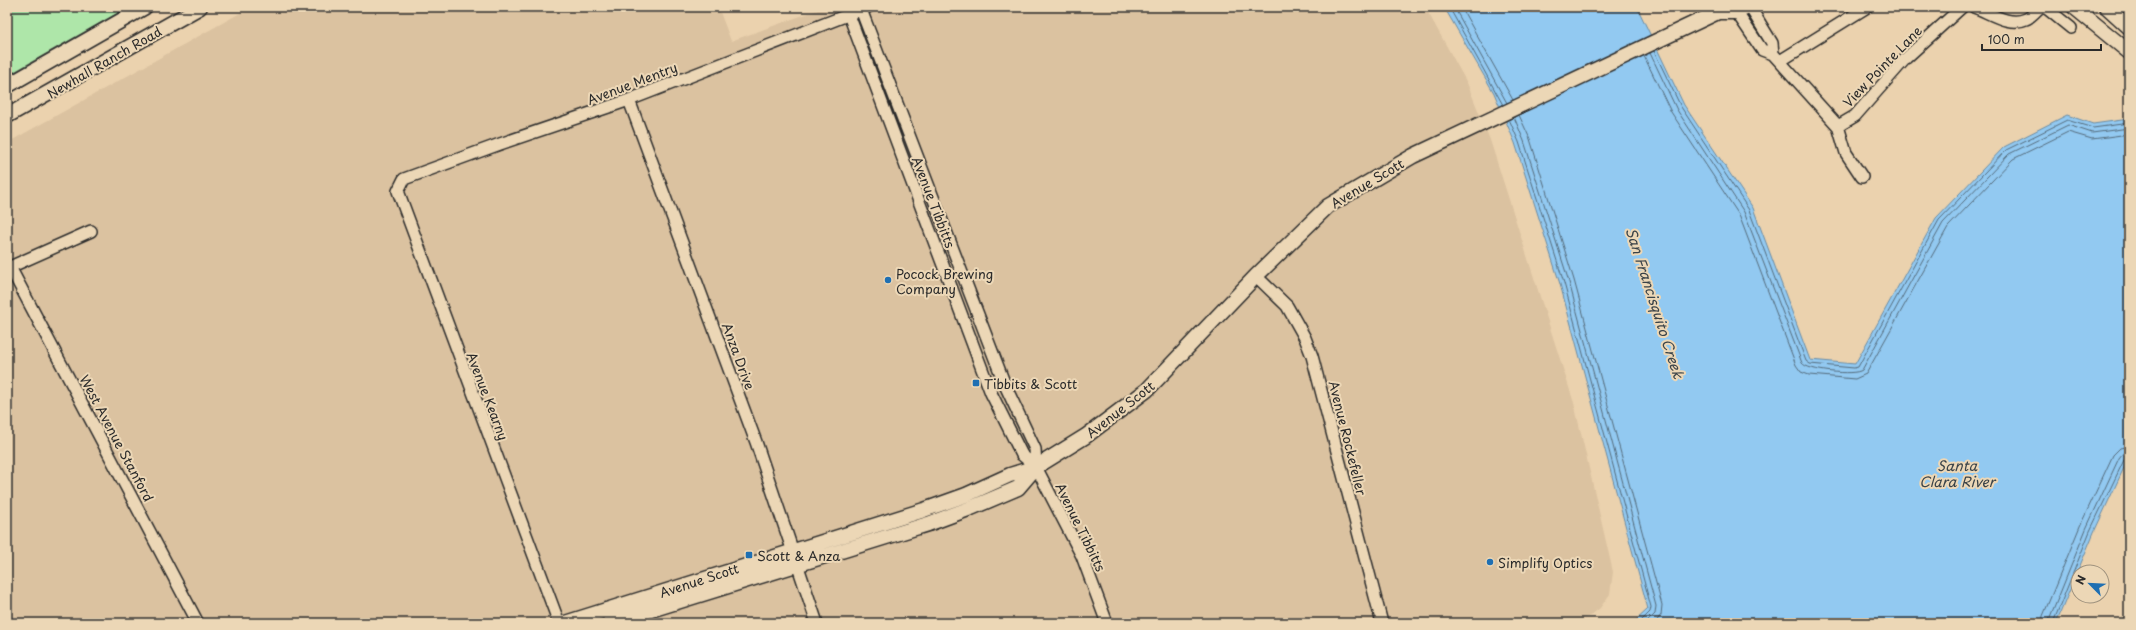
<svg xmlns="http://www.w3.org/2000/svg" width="2136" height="630" viewBox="0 0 2136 630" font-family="'Playpen Sans',sans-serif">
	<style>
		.built { fill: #dbc2a0 }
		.green { fill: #aee6a9; stroke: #6c886a }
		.water { fill: #92c9f1; stroke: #698aa2 }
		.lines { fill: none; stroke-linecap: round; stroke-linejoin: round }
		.shore { stroke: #546a7a; stroke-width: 1 }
		.minor-casing { stroke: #2b2b2b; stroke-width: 14 }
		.major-casing { stroke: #2b2b2b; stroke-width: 17 }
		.minor { stroke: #ecd7b6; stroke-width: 11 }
		.major { stroke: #ecd7b6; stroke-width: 14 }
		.poi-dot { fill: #1f6fb2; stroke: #ecd7b6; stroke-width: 1.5 }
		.labels { text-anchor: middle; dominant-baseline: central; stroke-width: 4; stroke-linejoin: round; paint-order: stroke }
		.street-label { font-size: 13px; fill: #2b2b2b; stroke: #ecd7b6 }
		.poi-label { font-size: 13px; fill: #2b2b2b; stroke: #ecd7b6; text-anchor: start }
		.water-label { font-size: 14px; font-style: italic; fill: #3a4349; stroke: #ecd7b6 }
	</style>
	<rect width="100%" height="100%" fill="#ebd2ae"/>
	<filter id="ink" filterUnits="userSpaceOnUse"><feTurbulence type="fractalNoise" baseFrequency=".025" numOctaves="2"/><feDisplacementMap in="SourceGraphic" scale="8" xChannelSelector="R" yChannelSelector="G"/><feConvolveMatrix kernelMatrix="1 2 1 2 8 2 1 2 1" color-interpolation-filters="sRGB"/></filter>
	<g filter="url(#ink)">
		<path class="built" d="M251,7H718L731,41L826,7H1425L1467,83L1490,140L1574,403L1613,572L1610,594L1600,608L1590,616L1572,623H7V143Z"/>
		<path class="green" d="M7,7H128L7,76Z"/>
		<path class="water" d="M1444,7H1637L1684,105L1753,208L1810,360L1855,364L1936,218L2004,147L2067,115L2093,124L2129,119V457L2094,532L2056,623H1633L1648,609L1560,284L1515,143L1494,93Z"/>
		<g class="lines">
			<path class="shore" d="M1449,7L1503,105
				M1454,7L1507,103
				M1461,7L1513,100
				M1654,51L1681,107L1749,210L1806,361L1810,364L1854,368L1858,367L1939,220L2006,150L2067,120L2093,128L2129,123
				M1650,53L1677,110L1744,212L1802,363C1807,371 1854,376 1862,370L1943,223L2009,154L2068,125L2092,133L2129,128
				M1644,56L1671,112L1739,215L1796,365L1801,372L1809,375L1855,379L1866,374L1948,227L2013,159L2068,132L2092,139L2129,134
				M1519,115L1530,139L1574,280L1662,605L1661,615L1655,623
				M1514,117L1524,141L1569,282L1656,606L1655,614L1646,623
				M1509,119L1519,142L1564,283L1651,607L1650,612L1639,623
				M2042,623L2043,616L2080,526L2113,455L2120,448L2129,446
				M2048,623L2086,529L2119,458L2123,453L2129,452
				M2053,623L2090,531L2124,460L2129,457"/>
			<defs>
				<path id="minor" d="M846,7L991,393L1022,455L1036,467L1082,556L1107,623
					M860,7L1005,385L1035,449L1036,467
					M1733,7L1762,50L1773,54L1772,43L1750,7
					M1974,7C1989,12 2009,27 2026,19C2031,17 2036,11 2040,7
					M2045,7L2071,28
					M1773,54L1838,126L1846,153L1862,177
					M1780,61L1867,7
					M629,100L756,442L817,623
					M1838,126L1855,116L1906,58L1962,7
					M91,231L10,267L198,623
					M1256,276L1287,306L1305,338L1312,356L1382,623
					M559,623L398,191L404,179L500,144L629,100L868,7"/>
				<path id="major" d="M2074,7L2129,52
					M2107,7L2129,27
					M7,86L145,7
					M7,116L200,7
					M565,623L924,510L966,495L1010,475L1036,467L1086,436L1147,390L1256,276L1328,206L1413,156L1718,12H1735L1746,7
					M609,623L928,524L971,508L1018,488L1036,467"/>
			</defs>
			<use href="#minor" class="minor-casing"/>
			<use href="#major" class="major-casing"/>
			<use href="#minor" class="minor"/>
			<use href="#major" class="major"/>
		</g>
	</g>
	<g class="poi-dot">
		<circle cx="888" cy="280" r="4"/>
		<rect x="972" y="379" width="8" height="8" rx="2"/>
		<rect x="745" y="551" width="8" height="8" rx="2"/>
		<circle cx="1490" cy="562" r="4"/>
	</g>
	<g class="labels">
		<g class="street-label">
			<text transform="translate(104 62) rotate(-30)">Newhall Ranch Road</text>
			<text transform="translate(1882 66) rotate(-46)">View Pointe Lane</text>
			<text transform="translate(632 83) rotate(-21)">Avenue Mentry</text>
			<text transform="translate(1367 183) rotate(-31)">Avenue Scott</text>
			<text transform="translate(934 202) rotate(69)">Avenue Tibbitts</text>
			<text transform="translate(739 356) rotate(70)">Anza Drive</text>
			<text transform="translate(488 396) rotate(69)">Avenue Kearny</text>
			<text transform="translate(1120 409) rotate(-38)">Avenue Scott</text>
			<text transform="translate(117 438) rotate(62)">West Avenue Stanford</text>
			<text transform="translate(1348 438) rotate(76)">Avenue Rockefeller</text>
			<text transform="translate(1081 527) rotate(64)">Avenue Tibbitts</text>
			<text transform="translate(699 580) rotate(-18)">Avenue Scott</text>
		</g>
		<g class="poi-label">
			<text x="896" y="273">Pocock Brewing<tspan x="896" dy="15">Company</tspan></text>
			<text x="984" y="383">Tibbits &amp; Scott</text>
			<text x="757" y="555">Scott &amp; Anza</text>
			<text x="1498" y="562">Simplify Optics</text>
		</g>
		<g class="water-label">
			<text transform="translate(1655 303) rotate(72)">San Francisquito Creek</text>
			<text x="1957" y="465">Santa<tspan x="1957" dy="16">Clara River</tspan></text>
		</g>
	</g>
	<rect width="2136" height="630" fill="none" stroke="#ecd7b6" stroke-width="24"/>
	<rect x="12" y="12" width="2112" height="606" fill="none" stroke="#2b2b2b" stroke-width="1.5" filter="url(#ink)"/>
	<g transform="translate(2090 584) rotate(294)"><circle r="19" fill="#ecd7b6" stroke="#9f927e"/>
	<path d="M0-3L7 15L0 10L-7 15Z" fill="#1f6fb2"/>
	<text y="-6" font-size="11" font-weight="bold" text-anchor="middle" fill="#2b2b2b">N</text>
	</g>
	<path d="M1982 44v6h119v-6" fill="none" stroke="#2b2b2b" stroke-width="2"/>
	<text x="1988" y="44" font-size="12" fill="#2b2b2b" stroke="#ecd7b6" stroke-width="3" paint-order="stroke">100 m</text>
</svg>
